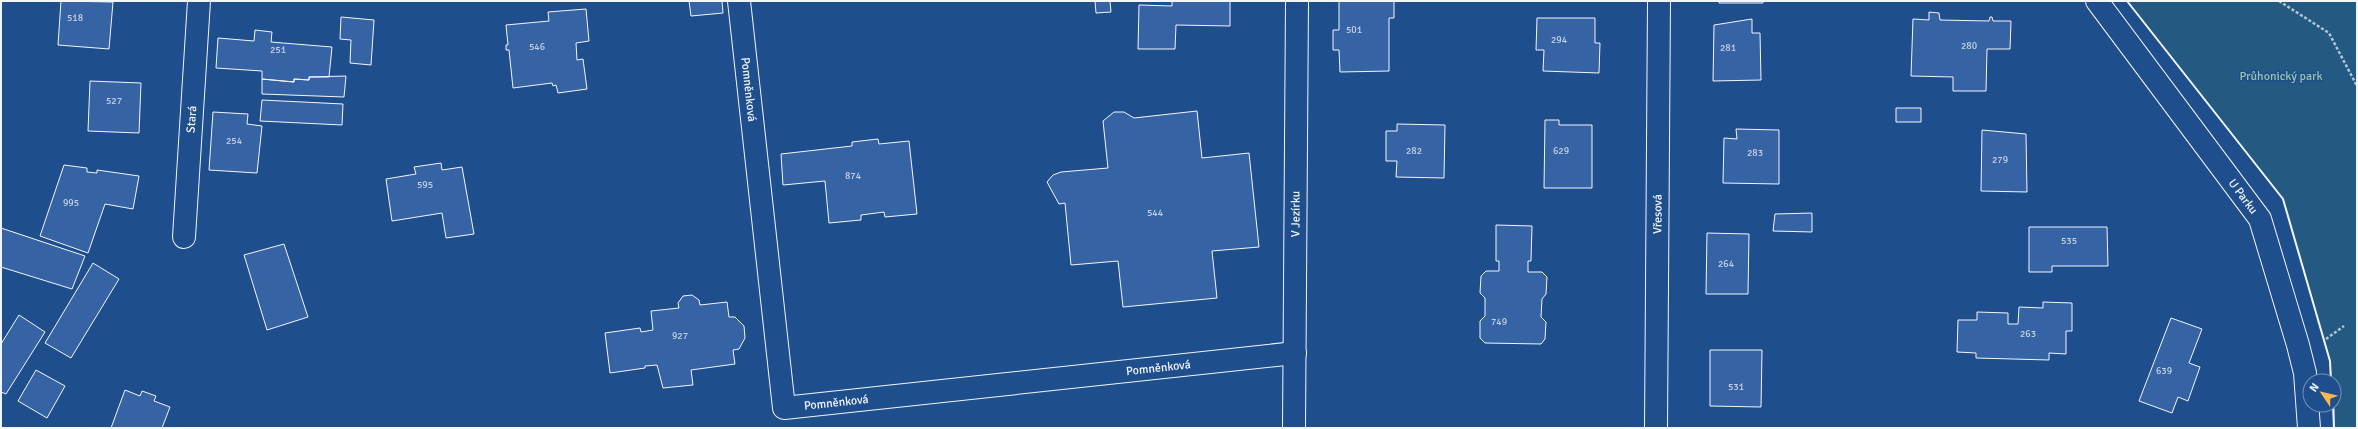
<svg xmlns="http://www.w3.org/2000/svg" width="2358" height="429" viewBox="0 0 2358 429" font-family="Signika,sans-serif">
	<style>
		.green { fill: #245a82; stroke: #a8bbd7 }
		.building { fill: #3563a3; stroke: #f2f6ff }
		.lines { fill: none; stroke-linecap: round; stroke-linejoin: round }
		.minor-casing { stroke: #f2f6ff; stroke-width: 24 }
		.path { stroke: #b3c4dc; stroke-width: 2.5; stroke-dasharray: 3 2; stroke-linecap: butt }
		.minor { stroke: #1f4e8c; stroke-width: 22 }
		.wall { stroke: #f2f6ff; stroke-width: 2 }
		.labels { text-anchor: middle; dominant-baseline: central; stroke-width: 3; stroke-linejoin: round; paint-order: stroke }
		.number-label { font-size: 10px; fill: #c3d1e8 }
		.park-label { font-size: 12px; fill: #97c8a6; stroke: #1f4e8c }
		.street-label { font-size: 12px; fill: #f2f6ff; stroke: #1f4e8c }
	</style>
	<rect width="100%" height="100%" fill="#1f4e8c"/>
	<path class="green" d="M2127,1H2357V428H2334V381H2331L2330,361L2283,199Z"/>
	<path class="building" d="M61,1L113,2L109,49L58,45Z
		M689,1H722L723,13L691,16Z
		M1095,1H1110L1111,12L1096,13Z
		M1172,1H1230V26L1176,25L1175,49H1138L1139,5L1172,6Z
		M1339,1H1394V18H1389V71L1340,72L1339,50H1333V30H1339Z
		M1719,1H1763V3H1719Z
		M586,9L589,41L576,43L577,60L583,59L587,89L558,93L556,85L553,86L552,83L513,88L509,50H506V45H508L506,25L549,21L548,12Z
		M1929,12L1939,13L1940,20L1989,21L1990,17H1992L1993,21H2011L2010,49H1987L1986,91H1953V77L1911,76L1913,19L1929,20Z
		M341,17L374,20L371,65L350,63L351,40L340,39Z
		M1537,18H1595V43H1600L1599,73L1543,71L1544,50H1536Z
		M1752,19V33H1760L1761,80L1713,81L1714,25Z
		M255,30L272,32L271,42L332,47L329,77H309V80L294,79V82L262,79V71L216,68L218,38L254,41Z
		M346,76L344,97L262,94V79L294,82V79L309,80V77Z
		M90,81L141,83L139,133L88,131Z
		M262,100L343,104L342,125L260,121Z
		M1896,108H1921V122H1896Z
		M1197,111L1202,158L1249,153L1259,247L1212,251L1217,298L1123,307L1118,261L1071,265L1065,203L1059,204L1047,182L1053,175L1061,172L1108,168L1103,121L1114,112H1124L1134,118Z
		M213,112L248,114L247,124L262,126L257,173L209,170Z
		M1545,120H1559V125H1592V188H1544Z
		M1397,124L1445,125L1444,178L1396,177L1397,161H1386V131H1397Z
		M1736,129L1779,130V184L1723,183L1724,138L1737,139Z
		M1982,130L2026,134L2027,192L1981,191Z
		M878,139L879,144L909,141L917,214L885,217L884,212L861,215V220L829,223L825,181L783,185L781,154L852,146V142Z
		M441,163L442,170L462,167L474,234L446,238L442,213L392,221L386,179L416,174L414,167Z
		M64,165L87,168V172L97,173V170L139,176L133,209L105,204L88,253L40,236Z
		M1812,213V232L1773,231L1775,214Z
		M1496,225L1532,226L1531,261H1528V272H1542L1547,277L1546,294L1542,299L1541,317L1546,322L1545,339L1541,344L1485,343L1480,338V321L1485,316V298L1480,293L1481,276L1486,271H1499V261H1496Z
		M2029,227H2107L2108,266H2052V272H2029Z
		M1,228L85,256L72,289L1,267Z
		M1707,233L1749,234L1748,294H1706Z
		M284,244L308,317L267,330L244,255Z
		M93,263L119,279L71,358L45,343Z
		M692,295L699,300L700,305L727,302L729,317H735L744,326L745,338L739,349L733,350L735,364L691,370L693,385L663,388L657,365L645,366V368L610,373L605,333L640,328L641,332L653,330L651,311L679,308L678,303L683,296Z
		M2043,302L2072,303V331H2066V354L2049,353V360L1976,358V353L1957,352L1958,320H1977V312L2008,313V324H2018L2019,307L2043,308Z
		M19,315L45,332L6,394L1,392V344Z
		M2171,318L2202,329L2189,363L2200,367L2188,401L2178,397L2172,413L2139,401Z
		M1710,350H1762L1761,407L1710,406Z
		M36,370L65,386L47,418L18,401Z
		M125,390L140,396L142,391L156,396L154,401L170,407L162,428H111Z"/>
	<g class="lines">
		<defs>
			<g id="minor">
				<path id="s1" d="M739,1L784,408L1295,353"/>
				<path id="s2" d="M2097,1L2260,219L2298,345L2305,373L2309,428"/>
				<path id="s3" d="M184,237L199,1"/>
				<path id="s4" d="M1294,428L1297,1"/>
				<path id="s5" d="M1656,428L1659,1"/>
			</g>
		</defs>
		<use href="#minor" class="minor-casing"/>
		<path class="path" d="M2279,1L2329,33L2357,86
			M2326,339L2344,326"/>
		<use href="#minor" class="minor"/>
		<path class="wall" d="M2127,1L2283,199L2330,361L2331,381
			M2333,405L2334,428"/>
	</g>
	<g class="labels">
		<g class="number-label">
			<text x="75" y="18">518</text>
			<text x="1354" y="30">501</text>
			<text x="1559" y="40">294</text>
			<text x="1969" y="46">280</text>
			<text x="537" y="47">546</text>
			<text x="1728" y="48">281</text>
			<text x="278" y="50">251</text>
			<text x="114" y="101">527</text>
			<text x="234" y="141">254</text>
			<text x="1414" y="151">282</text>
			<text x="1561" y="151">629</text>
			<text x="1755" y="153">283</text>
			<text x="2000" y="160">279</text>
			<text x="853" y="176">874</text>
			<text x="425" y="185">595</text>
			<text x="71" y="203">995</text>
			<text x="1155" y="213">544</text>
			<text x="2069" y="241">535</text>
			<text x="1726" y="264">264</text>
			<text x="1499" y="322">749</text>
			<text x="2028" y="334">263</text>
			<text x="680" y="336">927</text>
			<text x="2164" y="371">639</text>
			<text x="1736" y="387">531</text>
		</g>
		<g class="park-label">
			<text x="2281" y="76">Průhonický park</text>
		</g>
		<g class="street-label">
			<text stroke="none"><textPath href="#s1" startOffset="89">Pomněnková</textPath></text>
			<text stroke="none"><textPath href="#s3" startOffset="118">Stará</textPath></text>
			<text stroke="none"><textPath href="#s2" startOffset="244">U Parku</textPath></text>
			<text stroke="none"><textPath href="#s5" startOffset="214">Vřesová</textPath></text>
			<text stroke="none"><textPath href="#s4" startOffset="214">V Jezírku</textPath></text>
			<text stroke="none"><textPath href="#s1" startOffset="786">Pomněnková</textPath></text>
			<text stroke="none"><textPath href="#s1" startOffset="462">Pomněnková</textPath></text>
		</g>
	</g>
	<rect width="2358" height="429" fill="none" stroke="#f2f6ff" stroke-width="4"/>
	<g transform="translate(2322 393) rotate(305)"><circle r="19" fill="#1f4e8c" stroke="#7391ba"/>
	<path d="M0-3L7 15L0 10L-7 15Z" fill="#ffb74d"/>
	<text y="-6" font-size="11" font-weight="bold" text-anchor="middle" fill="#f2f6ff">N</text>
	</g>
</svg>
